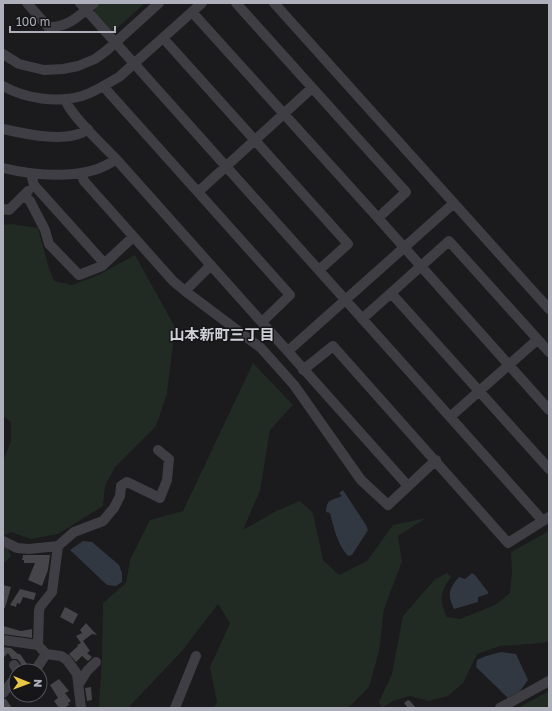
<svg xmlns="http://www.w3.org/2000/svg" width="552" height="711" viewBox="0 0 552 711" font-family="'Golos Text','Noto Sans JP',sans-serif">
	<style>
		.green { fill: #222a24 }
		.water { fill: #313841 }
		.building { fill: #45454a }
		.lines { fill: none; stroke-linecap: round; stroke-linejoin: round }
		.minor { stroke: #3e3e44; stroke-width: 10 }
		.labels { text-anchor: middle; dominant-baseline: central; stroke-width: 3; stroke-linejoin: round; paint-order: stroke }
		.neighbourhood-label { font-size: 15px; font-weight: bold; fill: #cfd0d8; stroke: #161518 }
	</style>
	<rect width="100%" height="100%" fill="#1b1a1d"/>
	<path class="green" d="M100,3H145L115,30L109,31L94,13L95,7Z
		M11,224L38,228L48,265L54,281L72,285L98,275L135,255L175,327L167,394L156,426L115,467L105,486L103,506L58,534L31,539L11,532L3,536V461L11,441V422L3,416V225Z
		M253,363L293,405L270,430L260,491L243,530L276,511L300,501L313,513L323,560L339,575L367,561L393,525L426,518L398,536L402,562L384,609L379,651L369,687L348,708H214L217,702L210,667L230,623L218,604L182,651L129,707L124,708H99L102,657L103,603L126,583L130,560L150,520L183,511Z
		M549,531V641L543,643L500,646L477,654L463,683L448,696L429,701L410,696L393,701L382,708L379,702L392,674L403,616L435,579L447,573L451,577C440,592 439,600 447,617L460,619L495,605L510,593L512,572L511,552Z
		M3,538L11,556L3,564Z
		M549,691V708H518Z"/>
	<path class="water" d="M343,490L366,525L368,530L352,555L348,556C337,544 334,528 330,513L326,512C327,498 331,501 342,496L339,493Z
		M83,541L92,542L119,565L122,573V582L116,586L107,585L70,550Z
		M472,573L475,575L488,592V594L478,597V602L454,609C447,595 449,588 459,577L465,579Z
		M501,652L516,654L528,680L520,691L508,698L476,667L477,660L486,656Z"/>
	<path class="building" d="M23,555H50L48,570L42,586L28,580L35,563H24V560H22Z
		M3,585L11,587L5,608H3Z
		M20,589L36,593L34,600L23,597L20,604L17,603L16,607L10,605Z
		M65,607L78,614L73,624L60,617Z
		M86,623L97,635L92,634L83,641L90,651L87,653L92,657L88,661L82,656L76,662L69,654L78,646L77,645L81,643L76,636L82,633L80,630Z
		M3,626L21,631L32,629V638L3,634Z
		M3,647L11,648L18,654H20L27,664L23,667L19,661L17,659H12L8,653L3,658Z
		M59,679L69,691L65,693L71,701L68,703L69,705L64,708H59L54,701L58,698L50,685Z
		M91,687L92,700L87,701L85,688Z
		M3,699H6L12,708H3Z
		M408,700L410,701L416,708H408L404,703Z"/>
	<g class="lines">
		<path class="minor" d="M27,3L48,27C68,28 80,15 94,3
			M80,3L543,521
			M236,3L406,192L378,218
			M274,3L549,309
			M192,12L378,218L549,410
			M163,38L348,244L319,270
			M3,54L19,64L44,70L63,69L78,66L95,59L106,51L159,3
			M3,86C26,99 57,103 82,96C95,92 107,84 119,77L202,3
			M103,86L290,295L262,322
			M65,99C69,114 104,146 116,159L408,486
			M3,129C25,134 69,144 88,129
			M3,168C36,176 88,181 116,159
			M81,173L84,181L173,281L185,291L211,265
			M31,174L34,185L104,263
			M198,192L312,88
			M24,195L30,201L45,230L49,244L79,275L102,266L133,237
			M3,209L9,210L28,191
			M185,291L261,348L294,385L361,480L388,505L436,460
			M391,293L549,469
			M362,319L449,241L549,352
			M288,351L454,203
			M303,370L333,346L508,543L549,517
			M450,417L537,340
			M3,541L17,548L29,549L58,546
			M3,640L38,645L46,654L61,656L67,660L77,674L81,708
			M38,645L39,611L40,607L52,592L58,546L74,532L103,521L114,508L120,496L121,486L127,482L160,498L167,480L169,459L158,450
			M14,665L18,671
			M35,671L46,654
			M79,684L87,671L96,662
			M3,693L12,682L16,680
			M175,708L196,656
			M500,708L549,681"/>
	</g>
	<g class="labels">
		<g class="neighbourhood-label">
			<text x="222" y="334">山本新町三丁目</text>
		</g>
	</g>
	<rect width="552" height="711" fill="none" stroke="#aeb0bb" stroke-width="8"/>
	<g transform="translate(28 683) rotate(91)"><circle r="19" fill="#161518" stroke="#535359"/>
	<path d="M0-3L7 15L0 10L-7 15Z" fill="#ebc644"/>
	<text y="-6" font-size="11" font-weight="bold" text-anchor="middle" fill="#aeb0bb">N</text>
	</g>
	<path d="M10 26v6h105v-6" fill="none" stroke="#aeb0bb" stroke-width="2"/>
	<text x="16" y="26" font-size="12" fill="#aeb0bb" stroke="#161518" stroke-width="3" paint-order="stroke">100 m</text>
</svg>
